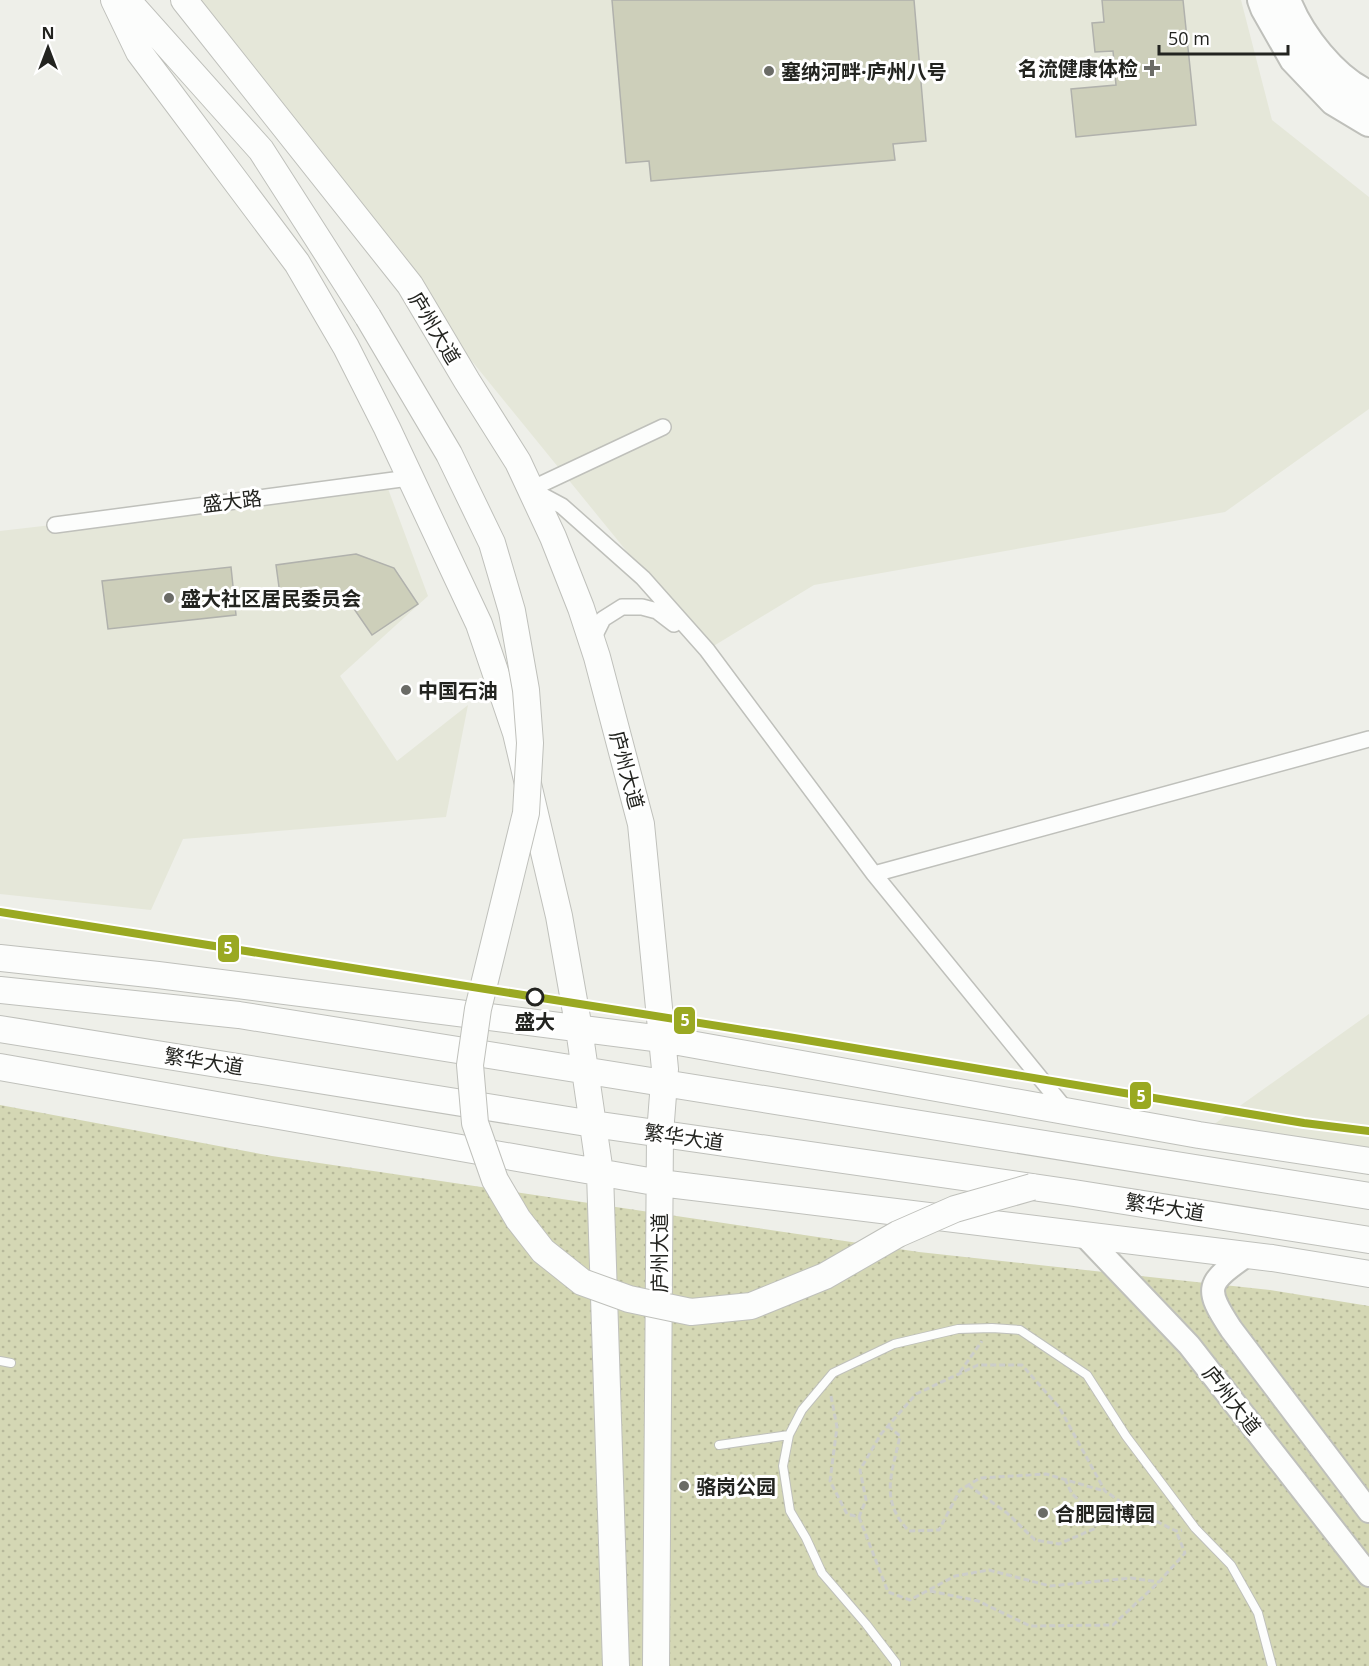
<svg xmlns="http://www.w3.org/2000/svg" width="1369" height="1666" viewBox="0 0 1369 1666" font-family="'Open Sans','Noto Sans SC',sans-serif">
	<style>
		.built { fill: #e5e7d9 }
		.park { fill: url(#park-dots) }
		.building { fill: #cdcfba; stroke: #b0b1ac; stroke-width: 1.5 }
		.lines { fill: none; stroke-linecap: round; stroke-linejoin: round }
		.lane-casing { stroke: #bfc0bb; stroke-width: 10 }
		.street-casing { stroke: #bfc0bb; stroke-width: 18 }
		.secondary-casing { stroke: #bfc0bb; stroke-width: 26 }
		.primary-casing { stroke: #bfc0bb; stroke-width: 28 }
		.highway-casing { stroke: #bfc0bb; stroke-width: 32 }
		.path { stroke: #cccdca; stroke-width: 3; stroke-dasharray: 6 3; stroke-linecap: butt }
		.lane { stroke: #fcfdfc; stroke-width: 8 }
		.street { stroke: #fcfdfc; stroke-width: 15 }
		.secondary { stroke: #fcfdfc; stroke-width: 22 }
		.primary { stroke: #fcfdfc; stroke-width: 26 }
		.highway { stroke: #fcfdfc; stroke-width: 28 }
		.primary-bridge-casing { stroke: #bfc0bb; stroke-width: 28; stroke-linecap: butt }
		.primary-bridge { stroke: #fcfdfc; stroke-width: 26 }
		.metro-1-casing { stroke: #fff; stroke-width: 12 }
		.metro-1 { stroke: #9aa922; stroke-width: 8 }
		.poi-dot { fill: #6a6b66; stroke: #fff; stroke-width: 2 }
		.stop-dot { fill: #fff; stroke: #232420; stroke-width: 3 }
		.labels { text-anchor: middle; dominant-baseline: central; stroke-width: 6; stroke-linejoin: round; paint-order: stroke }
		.poi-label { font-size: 20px; font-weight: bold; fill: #232420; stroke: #fff; text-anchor: start }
		.street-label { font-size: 20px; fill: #232420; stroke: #fff }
		.stop-label { font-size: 20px; font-weight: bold; fill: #232420; stroke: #fff }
		.line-badge { stroke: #fff; stroke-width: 2 }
		.badge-label { font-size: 16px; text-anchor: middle; font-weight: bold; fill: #fff }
	</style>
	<defs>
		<pattern id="park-dots" width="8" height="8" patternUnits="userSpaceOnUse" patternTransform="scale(1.5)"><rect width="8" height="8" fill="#d4d7b4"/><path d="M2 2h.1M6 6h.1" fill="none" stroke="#b6b89a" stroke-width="1.8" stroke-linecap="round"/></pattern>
	</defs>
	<rect width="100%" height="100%" fill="#eeefe9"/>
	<path class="built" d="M184,0H1241L1272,120L1369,197V409L1225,512L814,585L707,650L410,285Z
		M387,486L428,596L340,676L397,761L468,705L446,817L183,839L151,910L0,894V531Z
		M1369,1014V1161L1199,1135Z"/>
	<path class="park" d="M0,1105L272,1156L919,1252L1270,1290L1369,1306V1666H0Z"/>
	<path class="building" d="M612,0H914L926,141L893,144L895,160L651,181L649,161L626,163Z
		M1102,0H1183L1196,125L1076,137L1071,89L1116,85L1113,51L1095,52L1092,23L1104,22Z
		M356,554L394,568L418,604L372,635L348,600L282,609L276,565Z
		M231,567L236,615L108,629L102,581Z"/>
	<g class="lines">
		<defs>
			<path id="lane" d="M0,1361L11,1363
				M719,1445L789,1435
				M896,1666V1663L866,1624L822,1573L806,1538L790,1511L783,1466L789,1435L802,1410L833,1373L894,1344L958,1329L992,1328L1020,1330L1087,1375L1126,1436L1195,1528L1231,1565L1258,1613L1272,1666"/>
			<path id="street" d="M531,489L663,427
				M534,491L562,506L643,578L707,650L874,874L1067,1111
				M55,525L409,478
				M592,641L603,619L622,607H642L657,611L674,624
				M874,874L1369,739"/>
			<path id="secondary" d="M1084,1235L1189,1345L1369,1575
				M1247,1255C1206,1283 1204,1288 1231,1329L1369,1511"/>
			<path id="primary" d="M114,0L139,52L297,263L346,347L387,428L479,624L516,733L559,916L579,1029L600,1173L616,1666
				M127,0L261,150L368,317
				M184,0L410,285L467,381L518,462L553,537L581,608L597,657L641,824L665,1069L660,1134L656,1666
				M0,958L158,975L662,1039L1199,1135L1369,1161
				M0,990L239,1015L1369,1196
				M0,1029L593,1124L1074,1193L1369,1240
				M0,1067L660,1183L1272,1258L1369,1274"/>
			<path id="highway" d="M1262,0L1265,8L1294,59L1334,101L1369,122
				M1286,0C1299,35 1334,80 1369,95"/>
		</defs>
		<use href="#lane" class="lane-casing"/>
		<use href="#street" class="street-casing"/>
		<use href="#secondary" class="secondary-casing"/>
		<use href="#primary" class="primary-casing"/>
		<use href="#highway" class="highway-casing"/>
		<path class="path" d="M960,1372L982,1341
			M831,1396L837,1427L830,1481L847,1514L859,1517L866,1500L860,1470L881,1434L916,1394L978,1365H1022L1059,1407L1105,1491L1130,1508L1176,1531L1182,1530
			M888,1426L900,1436C892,1474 879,1500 909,1531L939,1530L960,1490L980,1478L1046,1474L1104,1491
			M968,1485L1007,1513L1035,1540L1059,1544L1096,1528L1095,1514L1072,1494L1065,1479
			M859,1517L888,1592L910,1600L955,1576L989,1570L1050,1586L1131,1578L1159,1582
			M930,1591L978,1601L1030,1626L1113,1625L1159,1582L1185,1553L1176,1531"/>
		<use href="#lane" class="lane"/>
		<use href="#street" class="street"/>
		<use href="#secondary" class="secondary"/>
		<use href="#primary" class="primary"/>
		<use href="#highway" class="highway"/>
		<defs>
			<path id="primary-bridge" d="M368,317L449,454L492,543L512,611L526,690L530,743L526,813L478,1009L470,1065L475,1123L495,1180L518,1219L543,1251L582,1282L629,1299L691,1312L751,1306L825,1276L898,1234L955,1209L1032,1187"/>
		</defs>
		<use href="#primary-bridge" class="primary-bridge-casing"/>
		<use href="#primary-bridge" class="primary-bridge"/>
		<defs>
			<path id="metro-1" d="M0,912L794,1038L1304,1123L1369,1131"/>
		</defs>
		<use href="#metro-1" class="metro-1-casing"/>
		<use href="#metro-1" class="metro-1"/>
	</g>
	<g class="poi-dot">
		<path d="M1149 59h6v6h6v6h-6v6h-6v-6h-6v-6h6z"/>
		<circle cx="769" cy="71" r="6"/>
		<circle cx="169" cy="598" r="6"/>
		<circle cx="406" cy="690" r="6"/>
		<circle cx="684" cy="1486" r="6"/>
		<circle cx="1043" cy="1513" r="6"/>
	</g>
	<circle class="stop-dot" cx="535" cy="997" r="8"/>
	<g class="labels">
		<g class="poi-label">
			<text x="1138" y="68" text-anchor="end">名流健康体检</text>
			<text x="781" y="71">塞纳河畔·庐州八号</text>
			<text x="181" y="598">盛大社区居民委员会</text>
			<text x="418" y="690">中国石油</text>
			<text x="696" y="1486">骆岗公园</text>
			<text x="1055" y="1513">合肥园博园</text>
		</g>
		<g class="street-label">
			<text transform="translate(435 328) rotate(59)">庐州大道</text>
			<text transform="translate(232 501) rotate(-7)">盛大路</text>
			<text transform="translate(627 770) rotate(75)">庐州大道</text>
			<text transform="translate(204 1061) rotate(9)">繁华大道</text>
			<text transform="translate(684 1137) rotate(8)">繁华大道</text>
			<text transform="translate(1165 1207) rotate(9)">繁华大道</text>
			<text transform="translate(659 1253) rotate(-90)">庐州大道</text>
			<text transform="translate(1232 1400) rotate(52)">庐州大道</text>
		</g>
		<g class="stop-label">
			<text x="535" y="1021">盛大</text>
		</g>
	</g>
	<g class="line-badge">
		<rect x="217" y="934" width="23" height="29" rx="6" fill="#9aa922"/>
		<rect x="673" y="1006" width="23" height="29" rx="6" fill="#9aa922"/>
		<rect x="1129" y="1081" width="23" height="29" rx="6" fill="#9aa922"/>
	</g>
	<g class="badge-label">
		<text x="228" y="954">5</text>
		<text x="685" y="1026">5</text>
		<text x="1141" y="1102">5</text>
	</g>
	<g transform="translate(48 48)" stroke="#ffffff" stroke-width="4.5" paint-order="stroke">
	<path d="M0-4.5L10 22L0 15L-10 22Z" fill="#232420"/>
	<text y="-9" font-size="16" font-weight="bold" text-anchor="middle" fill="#232420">N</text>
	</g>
	<path d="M1159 45v9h129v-9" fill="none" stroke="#232420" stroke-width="3"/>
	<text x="1168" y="45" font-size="18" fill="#232420" stroke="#ffffff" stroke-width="4.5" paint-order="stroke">50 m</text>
</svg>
